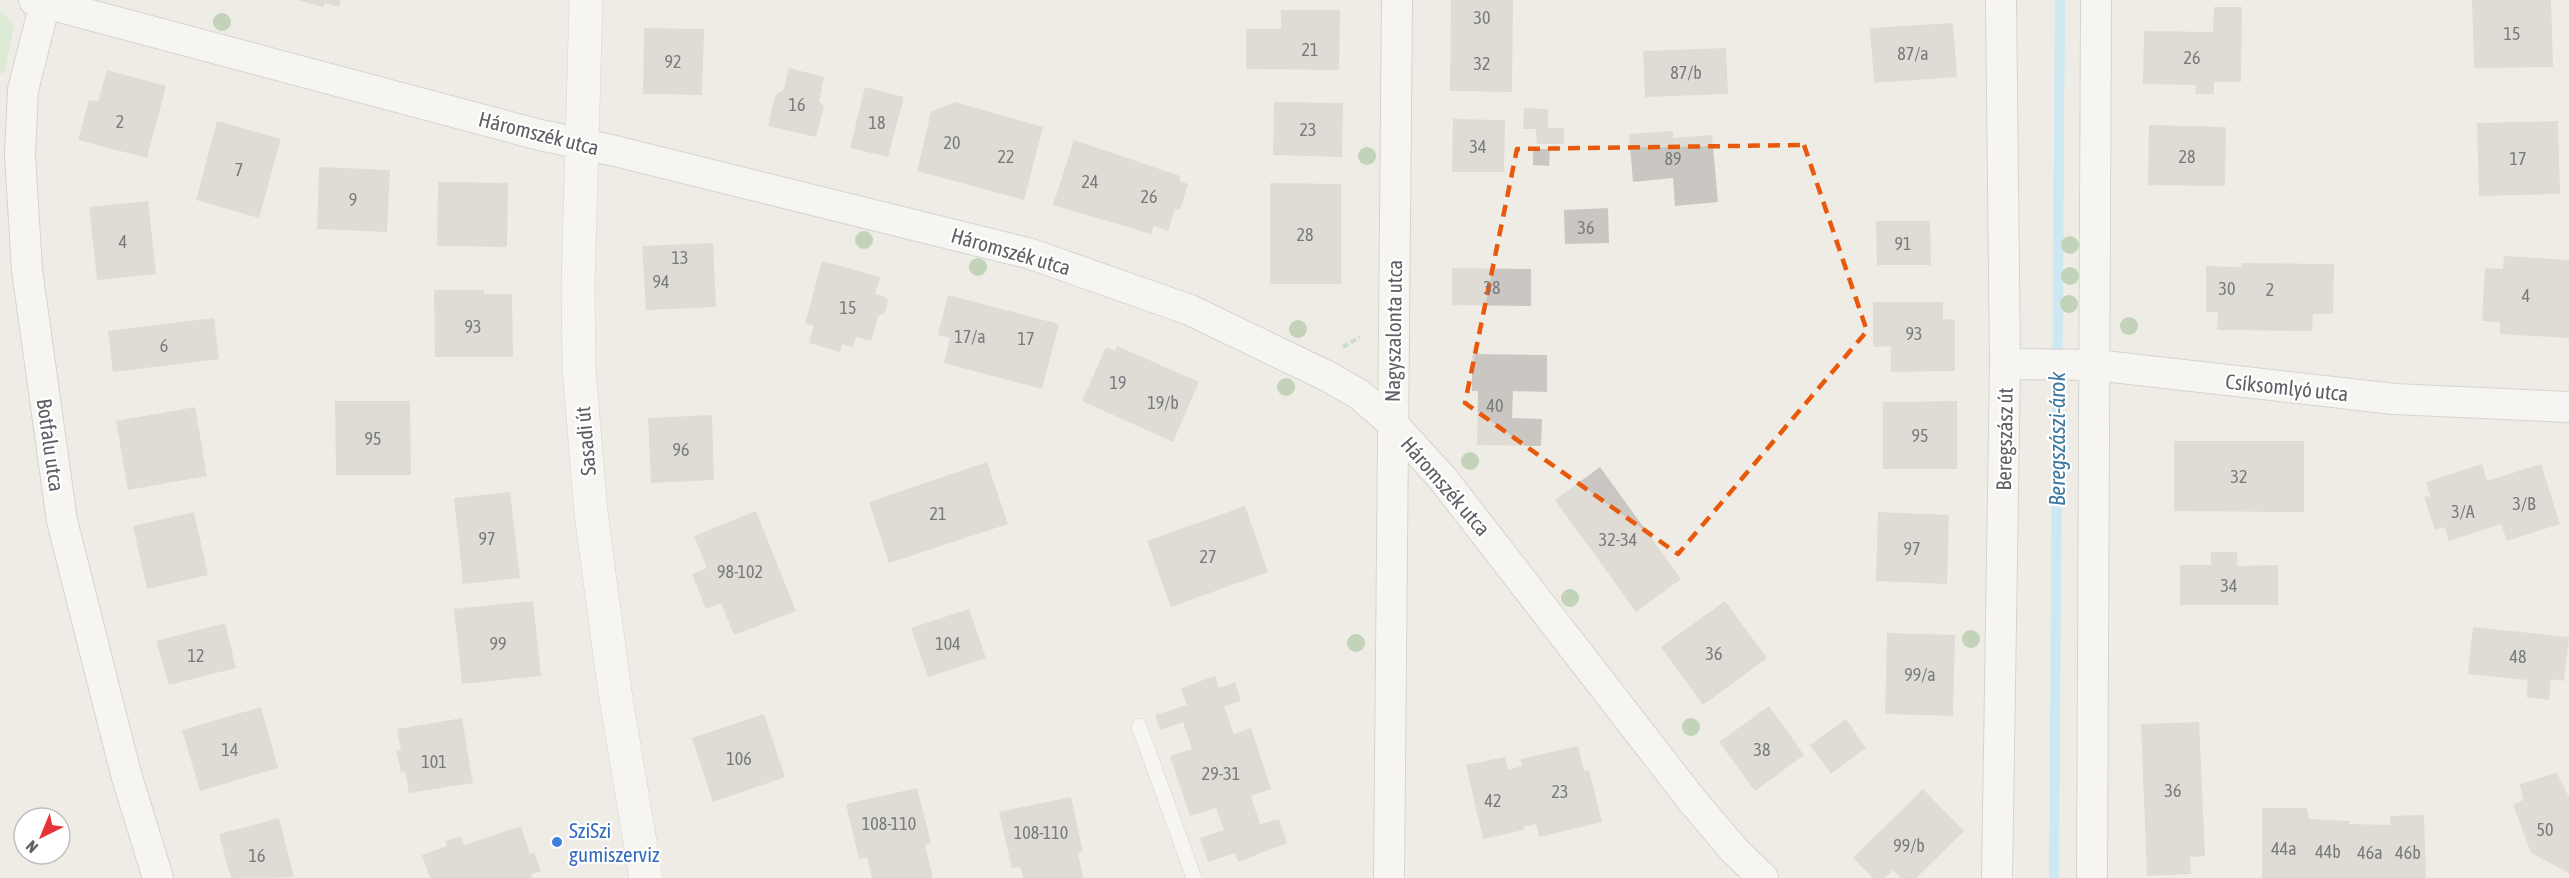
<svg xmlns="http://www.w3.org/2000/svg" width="2569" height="878" viewBox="0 0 2569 878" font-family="'Asap Condensed',sans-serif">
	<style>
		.green { fill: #c6e6c2 }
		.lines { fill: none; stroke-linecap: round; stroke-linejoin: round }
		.stream { stroke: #a5e2fe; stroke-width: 10 }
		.building { fill: #cac7c2 }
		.lane-casing { stroke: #b2b6ba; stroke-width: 16 }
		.street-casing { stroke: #b2b6ba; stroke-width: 32 }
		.secondary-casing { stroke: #b1b5ba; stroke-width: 34 }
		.path { stroke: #9ccaa3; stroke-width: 4; stroke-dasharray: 6 3; stroke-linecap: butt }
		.lane { stroke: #fff; stroke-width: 15 }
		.street { stroke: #fff; stroke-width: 30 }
		.secondary { stroke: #fff; stroke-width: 33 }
		.tree { fill: #8cb384 }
		.marked { fill: none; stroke: #e8590c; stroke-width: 4.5; stroke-dasharray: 12 8; stroke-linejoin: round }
		.shop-dot { fill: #3f7fe0; stroke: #fff; stroke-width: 2 }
		.labels { text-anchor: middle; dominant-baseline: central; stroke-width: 4.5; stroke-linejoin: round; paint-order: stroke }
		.number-label { font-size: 18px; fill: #787a7c }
		.street-label { font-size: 21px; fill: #5d6165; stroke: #fff }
		.shop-label { font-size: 21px; fill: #366cbe; stroke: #fff; text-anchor: start }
		.water-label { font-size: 22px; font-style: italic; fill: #3c789f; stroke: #fff }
	</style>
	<rect width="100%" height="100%" fill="#efece5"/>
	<path class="green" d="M0,10L14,25L5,72L0,74Z"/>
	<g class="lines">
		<path class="stream" d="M2054,878L2060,0"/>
	</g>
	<path class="building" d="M297,0H341L339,7L324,3V7Z
		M1451,0H1513L1512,92L1450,91Z
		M2472,0H2551L2553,67L2474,68Z
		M2214,7H2242L2241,82H2214V94H2195L2196,85L2143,84L2144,31L2213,32Z
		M1281,10H1340L1339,70L1246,69V29H1281Z
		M1953,23L1957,77L1874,83L1870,28Z
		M644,28L704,29L702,95L643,94Z
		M1726,48L1728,94L1645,97L1643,51Z
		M789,68L824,77L819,101L824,106L816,137L768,126L775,95L784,89Z
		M107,70L166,86L147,158L78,140L89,100L98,102Z
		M865,87L904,97L888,157L850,148Z
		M955,102L1043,127L1024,200L917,171L931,112Z
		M1274,102L1343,103L1342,157L1273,155Z
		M1524,108L1548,109V128H1564V144H1537L1536,129H1523Z
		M1453,119L1505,120L1504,172H1452Z
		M217,121L281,139L259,218L196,200Z
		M2558,121L2560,194L2479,196L2477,123Z
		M2149,125L2226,127L2225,186L2148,185Z
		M1673,131V138L1712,135L1718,202L1675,206L1673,178L1633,182L1629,134Z
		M1074,140L1180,176L1179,181L1188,184L1180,210L1175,209L1168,231L1154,226L1151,234L1053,205Z
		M1533,149H1550L1549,166L1533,165Z
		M319,167L390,170L387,232L317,229Z
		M438,182L508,183L507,247L437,246Z
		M1270,183L1341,184V284H1270Z
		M148,201L156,274L97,280L89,207Z
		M1608,208L1609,243L1565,244L1564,210Z
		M1876,221H1930L1931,265H1877Z
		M713,243L716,307L646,310L642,246Z
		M2504,256L2569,260V338L2500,334V322L2482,321L2485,268L2503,269Z
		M822,261L880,277L875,294L884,296L888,301L885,313L878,316L871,341L856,337L853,347L842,344L840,352L809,343L814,326L805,324Z
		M2242,263L2334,264L2333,314H2313L2312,331L2217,330L2218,312H2206V266L2242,267Z
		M1452,268L1531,269V306L1452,305Z
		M434,290H484V294H512L513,357H435Z
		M948,295L1059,324L1042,389L944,363L950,338L938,335Z
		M1873,302H1943V319L1955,320V371L1891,372V346L1873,347Z
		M214,318L219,359L113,372L108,331Z
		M1117,346L1199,382L1173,442L1082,401L1106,347L1115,351Z
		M1472,354L1547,355V392L1513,391L1512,418L1542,419L1541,446L1477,445L1478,391H1472Z
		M335,401H410L411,475H336Z
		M1957,401V469H1883V402Z
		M195,407L207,476L128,490L116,421Z
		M712,415L714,480L651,483L648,418Z
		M2174,441H2304V512L2174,511Z
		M987,462L1008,524L889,563L869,502Z
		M2482,464L2487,481L2541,464L2560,524L2507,541L2501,524L2449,541L2445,527L2435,530L2424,497L2430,496L2426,482Z
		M1600,467L1681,579L1636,612L1555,500Z
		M510,492L520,578L463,584L454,498Z
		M1245,506L1268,572L1171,607L1147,541Z
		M756,511L796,611L734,635L721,603L706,609L692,574L707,568L694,536Z
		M194,512L208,575L147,589L133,526Z
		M1878,512L1949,515L1947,584L1876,581Z
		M2211,552H2237V566L2278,565V605H2180V565H2211Z
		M533,601L541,676L462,684L454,609Z
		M1725,601L1767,658L1703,705L1661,647Z
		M969,609L986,658L928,677L911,628Z
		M225,623L236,668L169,685L156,641Z
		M2473,627L2569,637L2564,681L2551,679L2549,700L2526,697L2528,680L2468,674Z
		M1887,633L1955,635L1953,716L1885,714Z
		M1215,676L1219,688L1235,682L1241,701L1224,706L1234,734L1251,728L1271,789L1251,796L1260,824L1279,819L1287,843L1238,862L1235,853L1208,862L1200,838L1224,830L1216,808L1190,816L1170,756L1192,749L1183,722L1160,730L1155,715L1187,705L1181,688Z
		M1769,706L1804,755L1755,791L1719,742Z
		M261,707L278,768L200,791L182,730Z
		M764,714L785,777L713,802L692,738Z
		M462,718L473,783L409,793L405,771L401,772L396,750H401L397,729Z
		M1846,719L1866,748L1831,774L1810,745Z
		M2199,722L2205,856L2190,857L2191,874L2147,876L2141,724Z
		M1578,746L1584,771L1589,770L1602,822L1539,837L1536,824L1523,827L1524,830L1483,839L1466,765L1505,757L1508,770L1522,766L1521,759Z
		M2557,773L2569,797V873L2531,853L2513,805L2523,800L2520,784Z
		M917,788L931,843L925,845L933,878H872L867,857L859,859L846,804Z
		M1923,789L1964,831L1916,878H1901L1893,870L1885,878H1873L1853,858Z
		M1071,797L1083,852L1078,853L1083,878H1023L1020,867L1012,868L999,812Z
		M2262,808H2307L2309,819L2350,821L2349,824L2390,825V816L2424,815L2426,878H2262Z
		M279,818L294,877L231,878L219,834Z
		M521,826L530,854L534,852L541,871L531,874L532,878H430L422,855L447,846L445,841L461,836L464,845Z"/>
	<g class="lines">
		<defs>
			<path id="lane" d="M1139,726L1194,878"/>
			<path id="street" d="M34,0L536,134L615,151L1031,254L1190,310L1329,377L1360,395L1392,423L1443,479L1691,799L1734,850L1763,878
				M45,3L23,90L20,156L27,270L62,521L126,774L158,878
				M2005,364L2095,365L2394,399L2569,407
				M1389,878L1397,0
				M1997,878L2005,364L2001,0
				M2092,878L2096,0"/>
			<path id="secondary" d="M586,0L578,287L579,369L591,513L614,686L646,878"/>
		</defs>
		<use href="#lane" class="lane-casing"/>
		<use href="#street" class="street-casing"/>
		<use href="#secondary" class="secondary-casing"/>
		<path class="path" d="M1343,347L1360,337"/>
		<use href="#lane" class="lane"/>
		<use href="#street" class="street"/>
		<use href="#secondary" class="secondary"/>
	</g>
	<g class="tree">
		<circle cx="222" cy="22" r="9"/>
		<circle cx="1367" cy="156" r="9"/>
		<circle cx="864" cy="240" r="9"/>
		<circle cx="2070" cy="245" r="9"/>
		<circle cx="978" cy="267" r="9"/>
		<circle cx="2070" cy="276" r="9"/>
		<circle cx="2069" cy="304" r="9"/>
		<circle cx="2129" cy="326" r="9"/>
		<circle cx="1298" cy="329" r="9"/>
		<circle cx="1286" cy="387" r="9"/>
		<circle cx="1470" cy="461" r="9"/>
		<circle cx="1570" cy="598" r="9"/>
		<circle cx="1971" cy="639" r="9"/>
		<circle cx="1356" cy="643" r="9"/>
		<circle cx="1691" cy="727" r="9"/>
	</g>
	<path d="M0 0H2569V878H0ZM1804,145L1867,331L1678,554L1465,403L1517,149Z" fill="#efece5" fill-opacity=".55" fill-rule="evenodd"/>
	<path class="marked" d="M1804,145L1867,331L1678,554L1465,403L1517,149Z"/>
	<circle class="shop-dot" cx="557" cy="842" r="6"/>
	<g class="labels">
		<g class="number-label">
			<text x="1482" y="17">30</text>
			<text x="2512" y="33">15</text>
			<text x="1310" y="49">21</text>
			<text x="1913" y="53">87/a</text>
			<text x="2192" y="57">26</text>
			<text x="673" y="61">92</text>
			<text x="1482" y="63">32</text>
			<text x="1686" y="72">87/b</text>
			<text x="797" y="104">16</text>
			<text x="120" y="121">2</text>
			<text x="877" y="122">18</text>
			<text x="1308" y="129">23</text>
			<text x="952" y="142">20</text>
			<text x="1478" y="146">34</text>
			<text x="1006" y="156">22</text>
			<text x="2187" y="156">28</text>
			<text x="1673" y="158">89</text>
			<text x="2518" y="158">17</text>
			<text x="239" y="169">7</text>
			<text x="1090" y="181">24</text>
			<text x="1149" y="196">26</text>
			<text x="353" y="199">9</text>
			<text x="1586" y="227">36</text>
			<text x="1305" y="234">28</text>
			<text x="123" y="241">4</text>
			<text x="1903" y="243">91</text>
			<text x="680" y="257">13</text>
			<text x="661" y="281">94</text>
			<text x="1492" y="287">38</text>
			<text x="2227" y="288">30</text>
			<text x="2270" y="289">2</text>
			<text x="2526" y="295">4</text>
			<text x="848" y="307">15</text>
			<text x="473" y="326">93</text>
			<text x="1914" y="333">93</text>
			<text x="970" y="336">17/a</text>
			<text x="1026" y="338">17</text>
			<text x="164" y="345">6</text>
			<text x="1118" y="382">19</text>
			<text x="1163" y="402">19/b</text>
			<text x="1495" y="405">40</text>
			<text x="1920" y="435">95</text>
			<text x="373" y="438">95</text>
			<text x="681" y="449">96</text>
			<text x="2239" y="476">32</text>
			<text x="2524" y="503">3/B</text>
			<text x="2463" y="511">3/A</text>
			<text x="938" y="513">21</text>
			<text x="487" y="538">97</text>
			<text x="1618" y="539">32-34</text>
			<text x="1912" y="548">97</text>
			<text x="1208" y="556">27</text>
			<text x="740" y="571">98-102</text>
			<text x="2229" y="585">34</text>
			<text x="498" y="643">99</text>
			<text x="948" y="643">104</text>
			<text x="1714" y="653">36</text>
			<text x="196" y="655">12</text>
			<text x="2518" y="656">48</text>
			<text x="1920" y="674">99/a</text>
			<text x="230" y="749">14</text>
			<text x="1762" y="749">38</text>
			<text x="739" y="758">106</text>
			<text x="434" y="761">101</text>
			<text x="1221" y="773">29-31</text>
			<text x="2173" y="790">36</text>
			<text x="1560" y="791">23</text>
			<text x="1493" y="800">42</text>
			<text x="889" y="823">108-110</text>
			<text x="2545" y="829">50</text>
			<text x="1041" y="832">108-110</text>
			<text x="1909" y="845">99/b</text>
			<text x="2284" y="848">44a</text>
			<text x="2328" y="851">44b</text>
			<text x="2370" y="852">46a</text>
			<text x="2408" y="852">46b</text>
			<text x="257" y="855">16</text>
		</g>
		<g class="street-label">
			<text transform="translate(539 133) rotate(14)">Háromszék utca</text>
			<text transform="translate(1011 251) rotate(16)">Háromszék utca</text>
			<text transform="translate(1393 331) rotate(-89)">Nagyszalonta utca</text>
			<text transform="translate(2287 387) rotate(6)">Csíksomlyó utca</text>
			<text transform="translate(2004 439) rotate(-89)">Beregszász út</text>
			<text transform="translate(585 441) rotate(-95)">Sasadi út</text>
			<text transform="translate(51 445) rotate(82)">Botfalu utca</text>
			<text transform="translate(1446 486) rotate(49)">Háromszék utca</text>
		</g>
		<g class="shop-label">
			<text x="569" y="830">SziSzi<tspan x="569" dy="24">gumiszerviz</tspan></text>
		</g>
		<g class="water-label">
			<text transform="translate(2057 439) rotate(-90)">Beregszászi-árok</text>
		</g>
	</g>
	<g transform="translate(42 836) rotate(223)"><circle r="28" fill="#ffffff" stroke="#bec0c1" stroke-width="1.5"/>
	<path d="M0-4.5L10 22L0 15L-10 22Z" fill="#e83239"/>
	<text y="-9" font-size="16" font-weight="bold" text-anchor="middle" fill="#5d6165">N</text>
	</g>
</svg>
